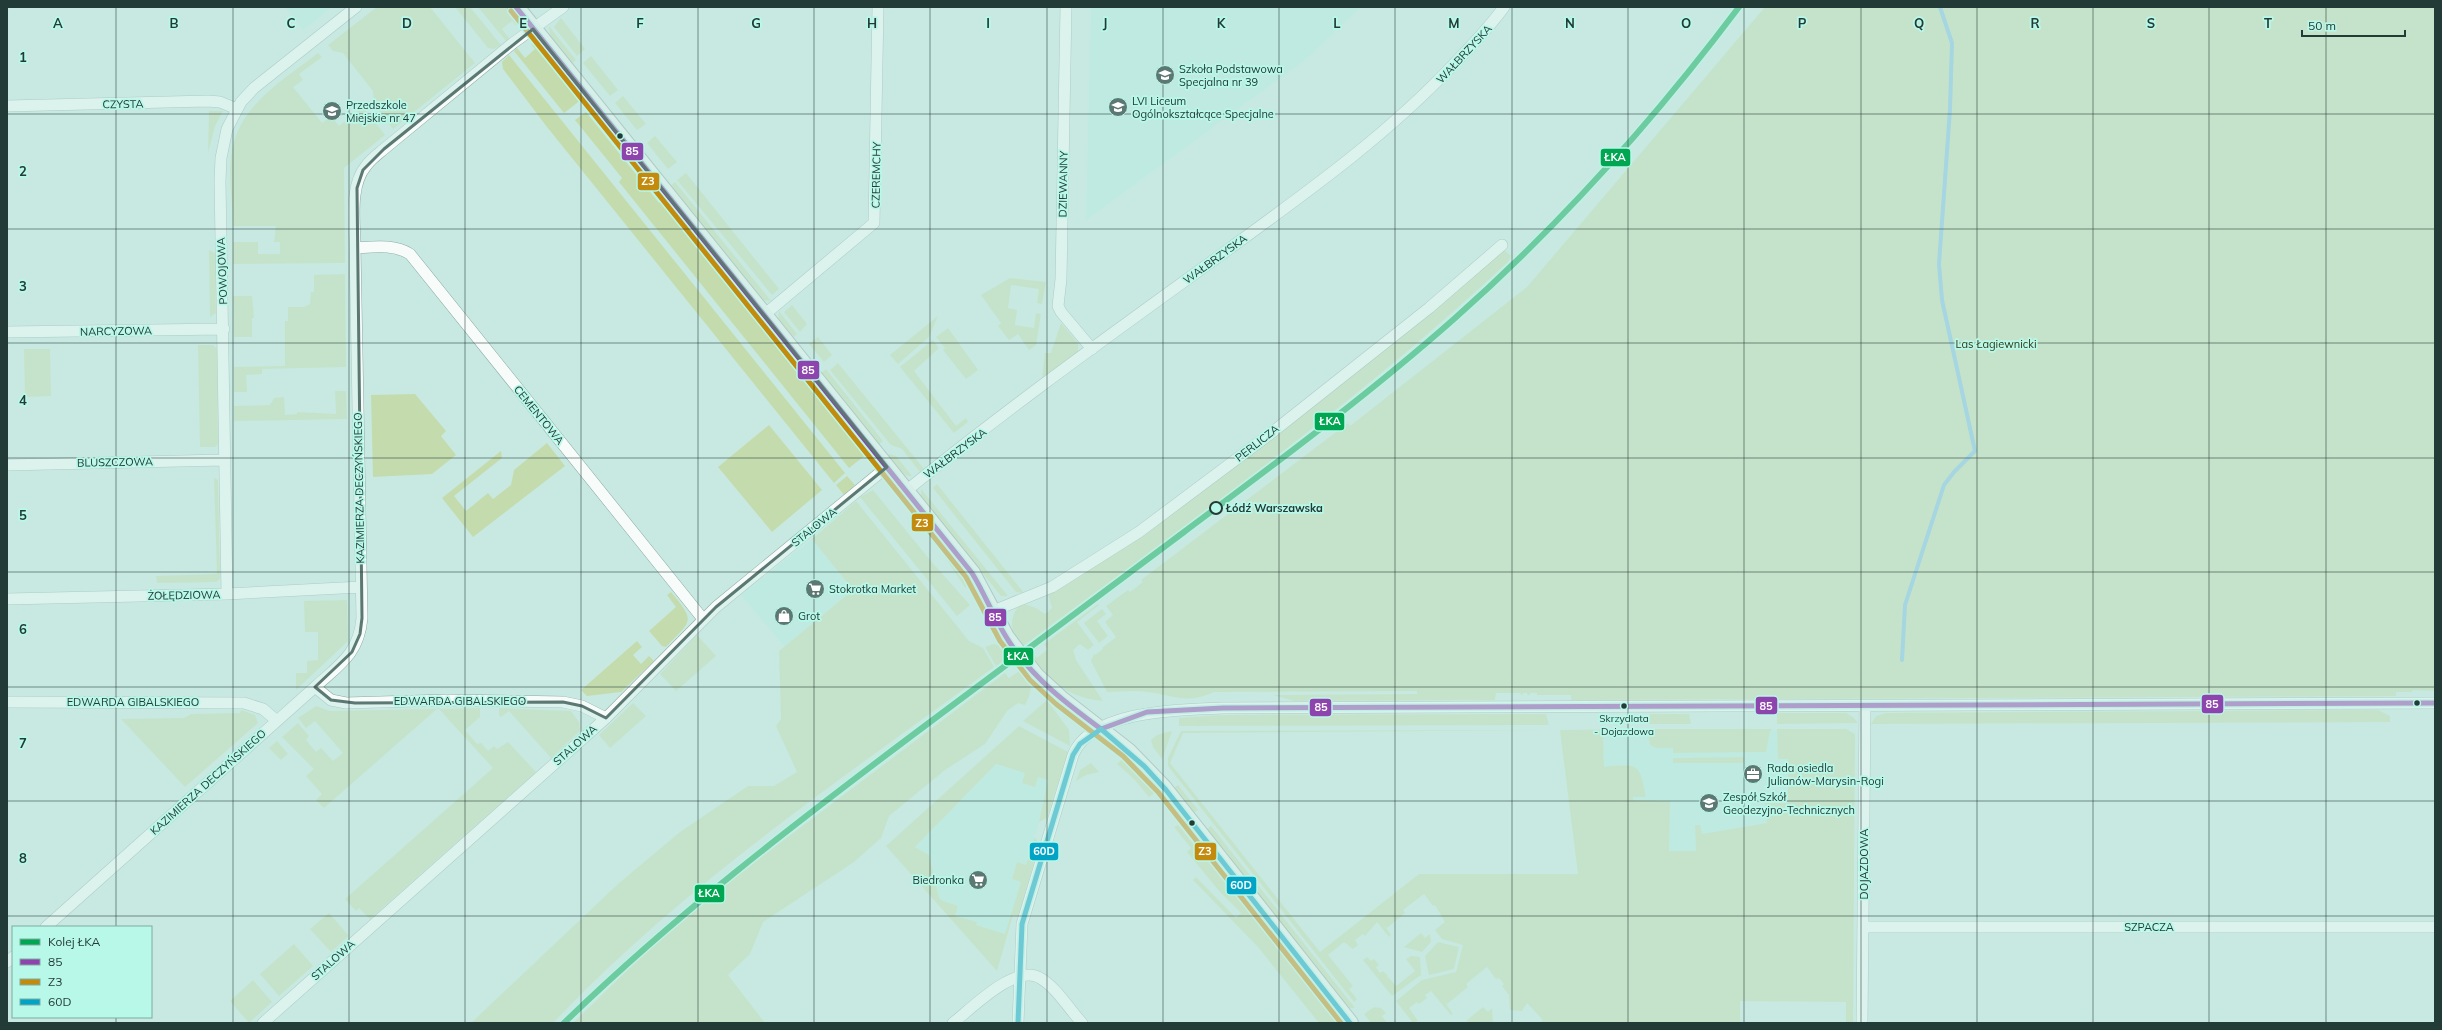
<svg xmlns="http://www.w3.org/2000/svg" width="2442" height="1030" viewBox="0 0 2442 1030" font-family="Mulish,sans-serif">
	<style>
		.built { fill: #b5ecdf }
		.green { fill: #c4dcad }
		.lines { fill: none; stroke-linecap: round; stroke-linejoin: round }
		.stream { stroke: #7cbedf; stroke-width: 4 }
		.street-casing { stroke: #8ea9a3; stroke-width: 12 }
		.secondary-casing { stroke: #8ea9a3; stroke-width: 18 }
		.street { stroke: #f7fcfa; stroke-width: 11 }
		.secondary { stroke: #ecf4f2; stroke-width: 16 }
		.bus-1-casing { stroke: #b8f8e9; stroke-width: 8 }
		.bus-2-casing { stroke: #b8f8e9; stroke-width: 8 }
		.bus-3-casing { stroke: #b8f8e9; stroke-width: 8 }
		.bus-1 { stroke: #8e44ad; stroke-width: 5 }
		.bus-2 { stroke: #c28b0e; stroke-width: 5 }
		.bus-3 { stroke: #02a4c6; stroke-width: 5 }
		.rail-1-casing { stroke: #b8f8e9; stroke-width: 9 }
		.rail-1 { stroke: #00a651; stroke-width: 6 }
		.marked { fill: none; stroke: #5c7872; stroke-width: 3; stroke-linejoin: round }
		.grid { fill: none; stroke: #223b36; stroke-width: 1; stroke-opacity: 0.55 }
		.bus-dot { fill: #223b36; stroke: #b8f8e9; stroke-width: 1.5 }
		.stop-dot { fill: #b8f8e9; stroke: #223b36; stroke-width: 2 }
		.labels { text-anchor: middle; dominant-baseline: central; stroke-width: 3.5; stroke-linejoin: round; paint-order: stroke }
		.bus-label { font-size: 10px; fill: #223b36; stroke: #b8f8e9 }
		.street-label { font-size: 11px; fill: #223b36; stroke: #b8f8e9 }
		.poi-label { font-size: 11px; fill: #223b36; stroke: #b8f8e9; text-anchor: start }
		.park-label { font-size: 11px; fill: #303714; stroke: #b8f8e9 }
		.stop-label { font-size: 11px; font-weight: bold; fill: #223b36; stroke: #b8f8e9; text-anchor: start }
		.grid-label { font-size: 13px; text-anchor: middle; font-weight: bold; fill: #223b36; stroke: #b8f8e9; stroke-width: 3.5; stroke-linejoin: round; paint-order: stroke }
		.line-badge { stroke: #b8f8e9; stroke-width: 1.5 }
		.badge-label { font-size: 11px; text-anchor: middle; font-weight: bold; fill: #fff }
	</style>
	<rect width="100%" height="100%" fill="#c7e9e1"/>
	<path class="built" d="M285,7H332L303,30Z
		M1091,7H1361L1305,60L1086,220Z
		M812,539L854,590L785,647L741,595Z
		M1849,730L1848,887L1582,901L1560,731Z
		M996,764L1025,773L1022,783L1038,777L1048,780L1044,806L1026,865L1017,862L1012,879L1021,882L1006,934L976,925L977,922L955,916L939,898L929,855L915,847Z"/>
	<path class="green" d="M377,7H430L475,63L393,129L374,104L373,91L343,53L333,51L328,45Z
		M455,7H470L501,45L494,49L488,48Z
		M478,7H506L517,23V26L512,21L502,29L509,38L506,41Z
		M1765,7H2435V691L2413,690L2412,692H2396V696L1571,700V695H1537V693H1531L1528,696L1527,693H1523L1522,696L1520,693H1496L1495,700L1294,701L1273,695L1417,694V691L1214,692C1185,705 1175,695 1147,692C1134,690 1120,692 1107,692L1091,661L1094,654L1095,655L1103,649L1102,648L1116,637L1105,622L1113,615L1106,606L1128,590L1130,592L1143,582L1141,580L1348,423L1350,426L1527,287Z
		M561,18L585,49L577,56L554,27Z
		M549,26L576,60L571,64L550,36Z
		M531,44L538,47L582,99L564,113L514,51L517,48L525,58L535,49Z
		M318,53L322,57L299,74L303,80L293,87L322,123L331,116L339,126L363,107L385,135L344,168L345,263L233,264V242H258V254H280V242H274L276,226H233C233,203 228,178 231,156C237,106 282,81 318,53Z
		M509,55L845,473L834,483L547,127L503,69L502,62Z
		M591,56L618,90L610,96L583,63Z
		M623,96L646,124L637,130L615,103Z
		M209,111H223L215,126L208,153Z
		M586,112L659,203L664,199L867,454L849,468L619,182L622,178L575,120Z
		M655,136L677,162L668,169L647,143Z
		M686,173L779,289L772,295L677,180Z
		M675,182L771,301L762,300L670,186Z
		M1503,249L1511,256L1508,262C1357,403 1188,523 1023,646L1030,655L1033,653L1037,658L1048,649L1044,644L1098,604L1099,605L1077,622L1094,645L1088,650L1080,644L1073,650L1076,660L1103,701C1058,697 1040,670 1014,636C1010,624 1012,612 1021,603L1036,608L1045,614L1052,608L1048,594L1123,549Z
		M209,250L215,253L216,313L210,317Z
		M345,274L346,367L262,369V374L246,375L247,392H234V367L285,366V321H288V307H304L310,304L311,292H314V275Z
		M1010,278L1046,282L1042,304L1037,303L1039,289L1011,285L1008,308L1017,310L1015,325L1034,328L1036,313L1041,314L1036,345L1029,350L1018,334L1009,340L998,326L1001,323L981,295Z
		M233,296H252L254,318H252V337H234Z
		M792,305L807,324L800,332L784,312Z
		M779,311L797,334L793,338L778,320Z
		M938,316L929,337L898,364L890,355Z
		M1061,323L1078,343V352L1042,380L1045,353H1051Z
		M948,328L978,370L966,379L943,350L945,348L936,337Z
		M818,337L832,355L824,362L809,344Z
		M933,340L939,348L914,371L956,426L966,418L968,422L954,433L900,367Z
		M198,345H213L217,349L218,444L215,447H200Z
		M24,349H50L51,396L25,397Z
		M838,363L924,469L920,472L902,449L891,445L830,370Z
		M826,369L883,441L878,445L821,373Z
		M335,391H346L347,419L234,421V406L270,405L274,398L284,397L285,415L297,414V412L336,414Z
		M415,394L446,431L441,436L456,455L432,474L373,477L371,395Z
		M769,425L822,490L772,532L718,467Z
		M547,443L565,466L473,537L442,498L501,451L502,458L454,496L466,511L488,493L493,499L511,485L514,470Z
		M890,454L896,456L912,476C900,477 893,463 887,455Z
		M847,476L855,485L844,495L836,485Z
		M214,478L218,480L220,579L216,582L157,583L156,576L217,574Z
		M887,481L966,578V589L941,551L885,482Z
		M937,484L1024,593L1016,592L933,488Z
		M921,489L1008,596H1001L921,497Z
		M873,490L930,560L970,605L957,616L860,497Z
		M856,501L969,641L983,648L994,667C843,778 683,885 553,1023H471L618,884L680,832L748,786H774L797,772L776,726L781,719L779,651L853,590L812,539Z
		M671,592C696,622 692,620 666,647L662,646L649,631L676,607L667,595Z
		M347,600L348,641L296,690V673H307V661L318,660V632H305L304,601Z
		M1102,609L1106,614L1097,621L1108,636L1099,643L1084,623Z
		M697,635L716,656L676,691L660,674Z
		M637,641L642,647L633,655L641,664L649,656L654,661L621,692L587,696L581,690Z
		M994,644C1004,645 1029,673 1030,683C1032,690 1029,698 1025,705L1018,703L1007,711L985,744L945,770L889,816L881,838L854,862L763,922L750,954L728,975L765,1023H573L645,953L719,889L1005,673L1009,678L1021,670L1010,656L996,666L985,647Z
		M1047,700L1069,730L1070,746L1023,721Z
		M633,703L646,716L610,748L599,735Z
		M316,706L330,711L480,708V717L465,730L477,744L481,743L488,751L494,746L497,749L508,742L536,772L370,919L359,908L356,911L345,899L493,768L438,708L324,808L316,800L322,794L306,776L314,769L282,737L298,723L309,736L306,740L316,752L321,748L333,761L343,753L315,721L306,728L298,718Z
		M499,708L571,711L579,722L580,731L551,758L509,711L501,717L499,715Z
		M241,710L255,715L258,723L185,787L121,719L184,718L191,714L240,713Z
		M2378,710L2390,716V722L1871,724L1876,716L1886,713Z
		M1777,713H1846L1853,717L1858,723L1777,724Z
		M1546,714L1549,725L1179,726V718L1223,715Z
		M1650,714H1689L1691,724H1648Z
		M1019,726L1068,752L1047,818L1039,822L1048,780L1038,777L1035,787L1022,783L1025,773L996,764L915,847L929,855L939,898L943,901L958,906L955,916L977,922L976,925L1005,934L1021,882L1012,879L1017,862L1026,865L1035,837L1038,843V849L1018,916L1013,915L997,971L886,846Z
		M1637,729L1638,731H1603L1604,767C1638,763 1640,763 1646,797H1633V800L1670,801L1669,851H1696L1695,825H1700L1702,834L1767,823L1765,803H1788V759H1778L1777,729H1846L1855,734L1853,1023H1846V1002L1740,1001V1023H1540L1543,1020L1527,1003L1522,1011L1510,1010L1509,995L1502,986L1504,984L1499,978L1496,979L1487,967L1466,984L1468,987L1447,1004L1444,1001L1453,1014L1451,1015L1431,991L1425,995L1427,998L1419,1004L1417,1002L1409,1008L1418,1021L1413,1023L1396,1001L1422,980L1456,972L1463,945L1442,939L1435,930L1445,922L1435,905L1433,906L1424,894L1403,910L1405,913L1387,928L1384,925L1391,935L1389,937L1377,922L1365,936L1363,934L1355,940L1358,945L1353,949L1344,942L1328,955L1353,986L1349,989L1357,999L1354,1002L1168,766V758L1181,731L1549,730L1183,733L1170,763L1320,952L1419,874H1578L1560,730Z
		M1647,729H1773L1770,731L1766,752L1673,753V748H1656L1650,745Z
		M1172,731L1162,759L1153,747L1151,740L1157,735Z
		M277,741L288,754L281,760L269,748Z
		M1744,757V763H1673V758Z
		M1121,760L1152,787L1157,791L1149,797L1134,779L1117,764Z
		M1091,763L1099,772L1086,775L1076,781L1080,770Z
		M1178,785L1198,810L1194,813L1174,788Z
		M1178,825L1194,845L1198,843L1340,1023H1319L1258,947L1193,880L1196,877L1236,918L1241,913L1220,892L1187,852L1191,848L1174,827Z
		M1211,826L1355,1008H1348L1207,829Z
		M329,913L349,936L331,952L310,929Z
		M1421,933L1425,938L1430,934L1431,942L1422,952L1404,947Z
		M1438,942L1459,947L1454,969L1429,975L1425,956Z
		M294,944L313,966L279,996L260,974Z
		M1411,956L1420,957L1421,975L1392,996L1363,960L1367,957L1371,961L1374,959L1379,965L1376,967L1380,973L1383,971L1388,976L1385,979L1388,977L1396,986L1415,971L1406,959Z
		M253,980L272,1002L249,1023L230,1001Z
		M1374,1007L1381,1008L1386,1013L1382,1016L1387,1023H1371L1364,1014Z
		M1483,1007L1488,1012L1492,1008L1493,1023H1471L1466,1021Z"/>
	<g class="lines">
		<path class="stream" d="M1902,660L1905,605L1944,485L1954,472L1975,451L1942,300L1939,264L1950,109L1952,43L1940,7"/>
		<defs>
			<path id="street" d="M1066,7L1061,279L1058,306L1061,312L1092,349
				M7,106L208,101L220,102L237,109
				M355,248C374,247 394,244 410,254L703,619
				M764,315L874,223L878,7
				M7,332L224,329
				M7,465L224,460
				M906,491C1010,406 1120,328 1229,249C1307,192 1386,136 1453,65C1471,46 1489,28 1504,7
				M227,594L220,181L221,158L227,129L241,102L254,88L356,7
				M7,599L227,594L361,587
				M993,611L1052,587L1139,532L1270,434L1429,308L1502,245
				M315,687L331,700L346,703L447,700L563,702L582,706L606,718
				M7,702L244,703L263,709L277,721
				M46,927L315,687C339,665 359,654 362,618L355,248C355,223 349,186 366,166C371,159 378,154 384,149L513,43L563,7
				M1863,927H2435
				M7,962L13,957
				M263,1023L606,718L716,607L887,467
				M953,1023C972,1008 1016,963 1040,978C1056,987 1069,1009 1082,1023
				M1018,1023L1022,924L1073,755C1092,709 1182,710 1223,708L2435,703
				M1862,1023L1865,706"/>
			<path id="secondary" d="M516,7L972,573L1006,637L1036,676L1060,698L1128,751L1163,787L1350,1023"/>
		</defs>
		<use href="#street" class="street-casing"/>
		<use href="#secondary" class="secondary-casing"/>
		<use href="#street" class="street"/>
		<use href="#secondary" class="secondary"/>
		<defs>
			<path id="bus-1" d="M516,7L972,573C986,596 995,621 1010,643C1034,679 1067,704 1101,729
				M1101,729L1147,712L1223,708L2435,703"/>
			<path id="bus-2" d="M511,11L966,577L1000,641L1030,680L1056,704L1123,756L1158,792L1341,1023"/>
			<path id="bus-3" d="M1018,1023L1022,924L1073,755L1080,744L1101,729L1144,766L1166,790L1350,1023"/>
		</defs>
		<use href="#bus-1" class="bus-1-casing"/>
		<use href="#bus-2" class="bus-2-casing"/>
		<use href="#bus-3" class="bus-3-casing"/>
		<use href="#bus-1" class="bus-1"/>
		<use href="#bus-2" class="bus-2"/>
		<use href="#bus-3" class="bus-3"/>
		<defs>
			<path id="rail-1" d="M564,1023C673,917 793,825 914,734C1004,667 1094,600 1184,532C1276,463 1368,395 1454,319C1560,225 1654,120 1739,7"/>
		</defs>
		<use href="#rail-1" class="rail-1-casing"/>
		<use href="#rail-1" class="rail-1"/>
	</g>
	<path d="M0 0H2442V1030H0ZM533,29L887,467L716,607L606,718L582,706L563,702L355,703L331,700L315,687L352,652L360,634L362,618L357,188L363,170L384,149Z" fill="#c7e9e1" fill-opacity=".55" fill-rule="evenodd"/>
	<path class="marked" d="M533,29L887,467L716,607L606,718L582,706L563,702L355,703L331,700L315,687L352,652L360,634L362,618L357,188L363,170L384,149Z"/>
	<path class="grid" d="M116,7V927M233,7V1023M349,7V1023M465,7V1023M581,7V1023M698,7V1023M814,7V1023M930,7V1023M1047,7V1023M1163,7V1023M1279,7V1023M1395,7V1023M1512,7V1023M1628,7V1023M1744,7V1023M1861,7V1023M1977,7V1023M2093,7V1023M2209,7V1023M2326,7V1023M7,114H2435M7,229H2435M7,343H2435M7,458H2435M7,572H2435M7,687H2435M7,801H2435M7,916H2435M116,1017V1023"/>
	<defs>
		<symbol id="school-disc" viewBox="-11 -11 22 22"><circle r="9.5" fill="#5c7872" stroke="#b8f8e9"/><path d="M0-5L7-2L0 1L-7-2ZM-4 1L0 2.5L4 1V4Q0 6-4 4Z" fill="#fff"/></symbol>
		<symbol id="supermarket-disc" viewBox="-11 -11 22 22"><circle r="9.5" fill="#5c7872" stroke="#b8f8e9"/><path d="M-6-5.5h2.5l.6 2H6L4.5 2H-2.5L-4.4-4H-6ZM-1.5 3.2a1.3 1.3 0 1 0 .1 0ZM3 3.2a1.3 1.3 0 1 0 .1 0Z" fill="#fff"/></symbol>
		<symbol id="shop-disc" viewBox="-11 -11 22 22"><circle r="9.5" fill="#5c7872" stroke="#b8f8e9"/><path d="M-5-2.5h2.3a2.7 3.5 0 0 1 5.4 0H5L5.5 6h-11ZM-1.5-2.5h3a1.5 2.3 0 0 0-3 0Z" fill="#fff"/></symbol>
		<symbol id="office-disc" viewBox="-11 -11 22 22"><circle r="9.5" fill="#5c7872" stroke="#b8f8e9"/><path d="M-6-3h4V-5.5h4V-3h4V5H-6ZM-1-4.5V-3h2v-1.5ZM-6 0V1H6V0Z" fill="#fff"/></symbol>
	</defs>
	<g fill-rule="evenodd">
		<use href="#school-disc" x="1154" y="64" width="22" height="22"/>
		<use href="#school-disc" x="1107" y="96" width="22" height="22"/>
		<use href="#school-disc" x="321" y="100" width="22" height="22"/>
		<use href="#supermarket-disc" x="804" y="578" width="22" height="22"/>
		<use href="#shop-disc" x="773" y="605" width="22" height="22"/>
		<use href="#office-disc" x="1742" y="763" width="22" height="22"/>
		<use href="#school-disc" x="1698" y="792" width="22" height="22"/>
		<use href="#supermarket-disc" x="967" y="869" width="22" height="22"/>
	</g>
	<g class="bus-dot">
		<circle cx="620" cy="136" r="3.5"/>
		<circle cx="2417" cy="703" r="3.5"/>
		<circle cx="1624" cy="706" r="3.5"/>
		<circle cx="1192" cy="823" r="3.5"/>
	</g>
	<circle class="stop-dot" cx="1216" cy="508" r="6"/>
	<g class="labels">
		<g class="bus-label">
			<text x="1624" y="718">Skrzydlata<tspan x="1624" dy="13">- Dojazdowa</tspan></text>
		</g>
		<g class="street-label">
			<text transform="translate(1464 54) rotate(-47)">WAŁBRZYSKA</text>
			<text transform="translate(123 104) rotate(-1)">CZYSTA</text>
			<text transform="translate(876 175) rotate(-89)">CZEREMCHY</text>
			<text transform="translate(1063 184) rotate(-89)">DZIEWANNY</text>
			<text transform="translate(1215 259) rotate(-36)">WAŁBRZYSKA</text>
			<text transform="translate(222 271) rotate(-92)">POWOJOWA</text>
			<text transform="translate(116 331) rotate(-1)">NARCYZOWA</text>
			<text transform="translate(539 415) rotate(51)">CEMENTOWA</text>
			<text transform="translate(1257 443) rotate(-38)">PERLICZA</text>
			<text transform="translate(955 453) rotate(-37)">WAŁBRZYSKA</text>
			<text transform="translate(115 462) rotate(-1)">BLUSZCZOWA</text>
			<text transform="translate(359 488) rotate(-91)">KAZIMIERZA DECZYŃSKIEGO</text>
			<text transform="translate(814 527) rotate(-39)">STALOWA</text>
			<text transform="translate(184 595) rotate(-1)">ŻOŁĘDZIOWA</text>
			<text x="460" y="701">EDWARDA GIBALSKIEGO</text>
			<text x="133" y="702">EDWARDA GIBALSKIEGO</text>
			<text transform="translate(575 745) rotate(-42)">STALOWA</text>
			<text transform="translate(208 782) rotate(-42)">KAZIMIERZA DECZYŃSKIEGO</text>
			<text transform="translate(1864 864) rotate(-90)">DOJAZDOWA</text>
			<text x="2149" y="927">SZPACZA</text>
			<text transform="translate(333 960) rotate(-42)">STALOWA</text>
		</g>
		<g class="poi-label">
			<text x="1179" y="69">Szkoła Podstawowa<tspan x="1179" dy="13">Specjalna nr 39</tspan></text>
			<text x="1132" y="101">LVI Liceum<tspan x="1132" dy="13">Ogólnokształcące Specjalne</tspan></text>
			<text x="346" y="105">Przedszkole<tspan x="346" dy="13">Miejskie nr 47</tspan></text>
			<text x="829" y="589">Stokrotka Market</text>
			<text x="798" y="616">Grot</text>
			<text x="1767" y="768">Rada osiedla<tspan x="1767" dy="13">Julianów-Marysin-Rogi</tspan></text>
			<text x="1723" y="797">Zespół Szkół<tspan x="1723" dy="13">Geodezyjno-Technicznych</tspan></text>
			<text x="964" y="880" text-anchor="end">Biedronka</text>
		</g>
		<g class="park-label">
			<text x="1996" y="344">Las Łagiewnicki</text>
		</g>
		<g class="stop-label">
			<text x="1226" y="508">Łódź Warszawska</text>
		</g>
	</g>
	<g class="grid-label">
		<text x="58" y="28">A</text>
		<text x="174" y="28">B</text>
		<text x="291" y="28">C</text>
		<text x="407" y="28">D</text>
		<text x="523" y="28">E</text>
		<text x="640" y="28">F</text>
		<text x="756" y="28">G</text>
		<text x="872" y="28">H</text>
		<text x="988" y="28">I</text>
		<text x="1105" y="28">J</text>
		<text x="1221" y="28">K</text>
		<text x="1337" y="28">L</text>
		<text x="1454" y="28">M</text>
		<text x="1570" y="28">N</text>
		<text x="1686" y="28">O</text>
		<text x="1802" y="28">P</text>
		<text x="1919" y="28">Q</text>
		<text x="2035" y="28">R</text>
		<text x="2151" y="28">S</text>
		<text x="2268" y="28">T</text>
		<text x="23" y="62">1</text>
		<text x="23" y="176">2</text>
		<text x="23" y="291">3</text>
		<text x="23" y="405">4</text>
		<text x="23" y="520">5</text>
		<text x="23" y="634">6</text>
		<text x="23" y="748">7</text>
		<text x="23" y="863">8</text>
	</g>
	<g class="line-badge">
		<rect x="621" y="142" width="23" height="19" rx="4" fill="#8e44ad"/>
		<rect x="1600" y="148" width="31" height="19" rx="4" fill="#00a651"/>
		<rect x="637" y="172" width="23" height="19" rx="4" fill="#c28b0e"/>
		<rect x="797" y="360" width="23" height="20" rx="4" fill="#8e44ad"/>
		<rect x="1314" y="412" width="31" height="19" rx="4" fill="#00a651"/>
		<rect x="911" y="513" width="23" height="19" rx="4" fill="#c28b0e"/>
		<rect x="984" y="608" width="23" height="19" rx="4" fill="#8e44ad"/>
		<rect x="1003" y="647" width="31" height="19" rx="4" fill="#00a651"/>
		<rect x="2201" y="694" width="23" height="20" rx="4" fill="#8e44ad"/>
		<rect x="1755" y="696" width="23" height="19" rx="4" fill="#8e44ad"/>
		<rect x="1309" y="698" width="23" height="19" rx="4" fill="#8e44ad"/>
		<rect x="1029" y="842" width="30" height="19" rx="4" fill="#02a4c6"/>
		<rect x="1194" y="842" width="23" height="19" rx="4" fill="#c28b0e"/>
		<rect x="1226" y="876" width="31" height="19" rx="4" fill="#02a4c6"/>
		<rect x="694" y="884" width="31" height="19" rx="4" fill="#00a651"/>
	</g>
	<g class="badge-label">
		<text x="632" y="155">85</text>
		<text x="1615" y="161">ŁKA</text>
		<text x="648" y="185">Z3</text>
		<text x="808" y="374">85</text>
		<text x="1330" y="425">ŁKA</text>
		<text x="922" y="527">Z3</text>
		<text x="995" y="621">85</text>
		<text x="1018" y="660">ŁKA</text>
		<text x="2212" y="708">85</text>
		<text x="1766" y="710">85</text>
		<text x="1321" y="711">85</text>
		<text x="1044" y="855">60D</text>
		<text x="1205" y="855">Z3</text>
		<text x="1241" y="889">60D</text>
		<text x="709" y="897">ŁKA</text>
	</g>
	<rect width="2442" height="1030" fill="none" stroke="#223b36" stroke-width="16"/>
	<rect x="12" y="926" width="140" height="92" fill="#b8f8e9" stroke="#7caca1"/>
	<rect x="20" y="939" width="20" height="6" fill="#00a651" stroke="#7caca1"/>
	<text x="48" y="946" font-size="12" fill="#223b36">Kolej ŁKA</text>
	<rect x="20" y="959" width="20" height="6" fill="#8e44ad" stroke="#7caca1"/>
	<text x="48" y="966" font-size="12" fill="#223b36">85</text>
	<rect x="20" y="979" width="20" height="6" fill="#c28b0e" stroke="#7caca1"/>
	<text x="48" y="986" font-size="12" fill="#223b36">Z3</text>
	<rect x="20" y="999" width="20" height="6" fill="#02a4c6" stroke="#7caca1"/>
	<text x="48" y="1006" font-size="12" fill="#223b36">60D</text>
	<path d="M2302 30v6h103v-6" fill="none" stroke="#223b36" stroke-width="2"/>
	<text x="2308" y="30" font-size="12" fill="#223b36" stroke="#b8f8e9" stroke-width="3" paint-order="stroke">50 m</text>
</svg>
